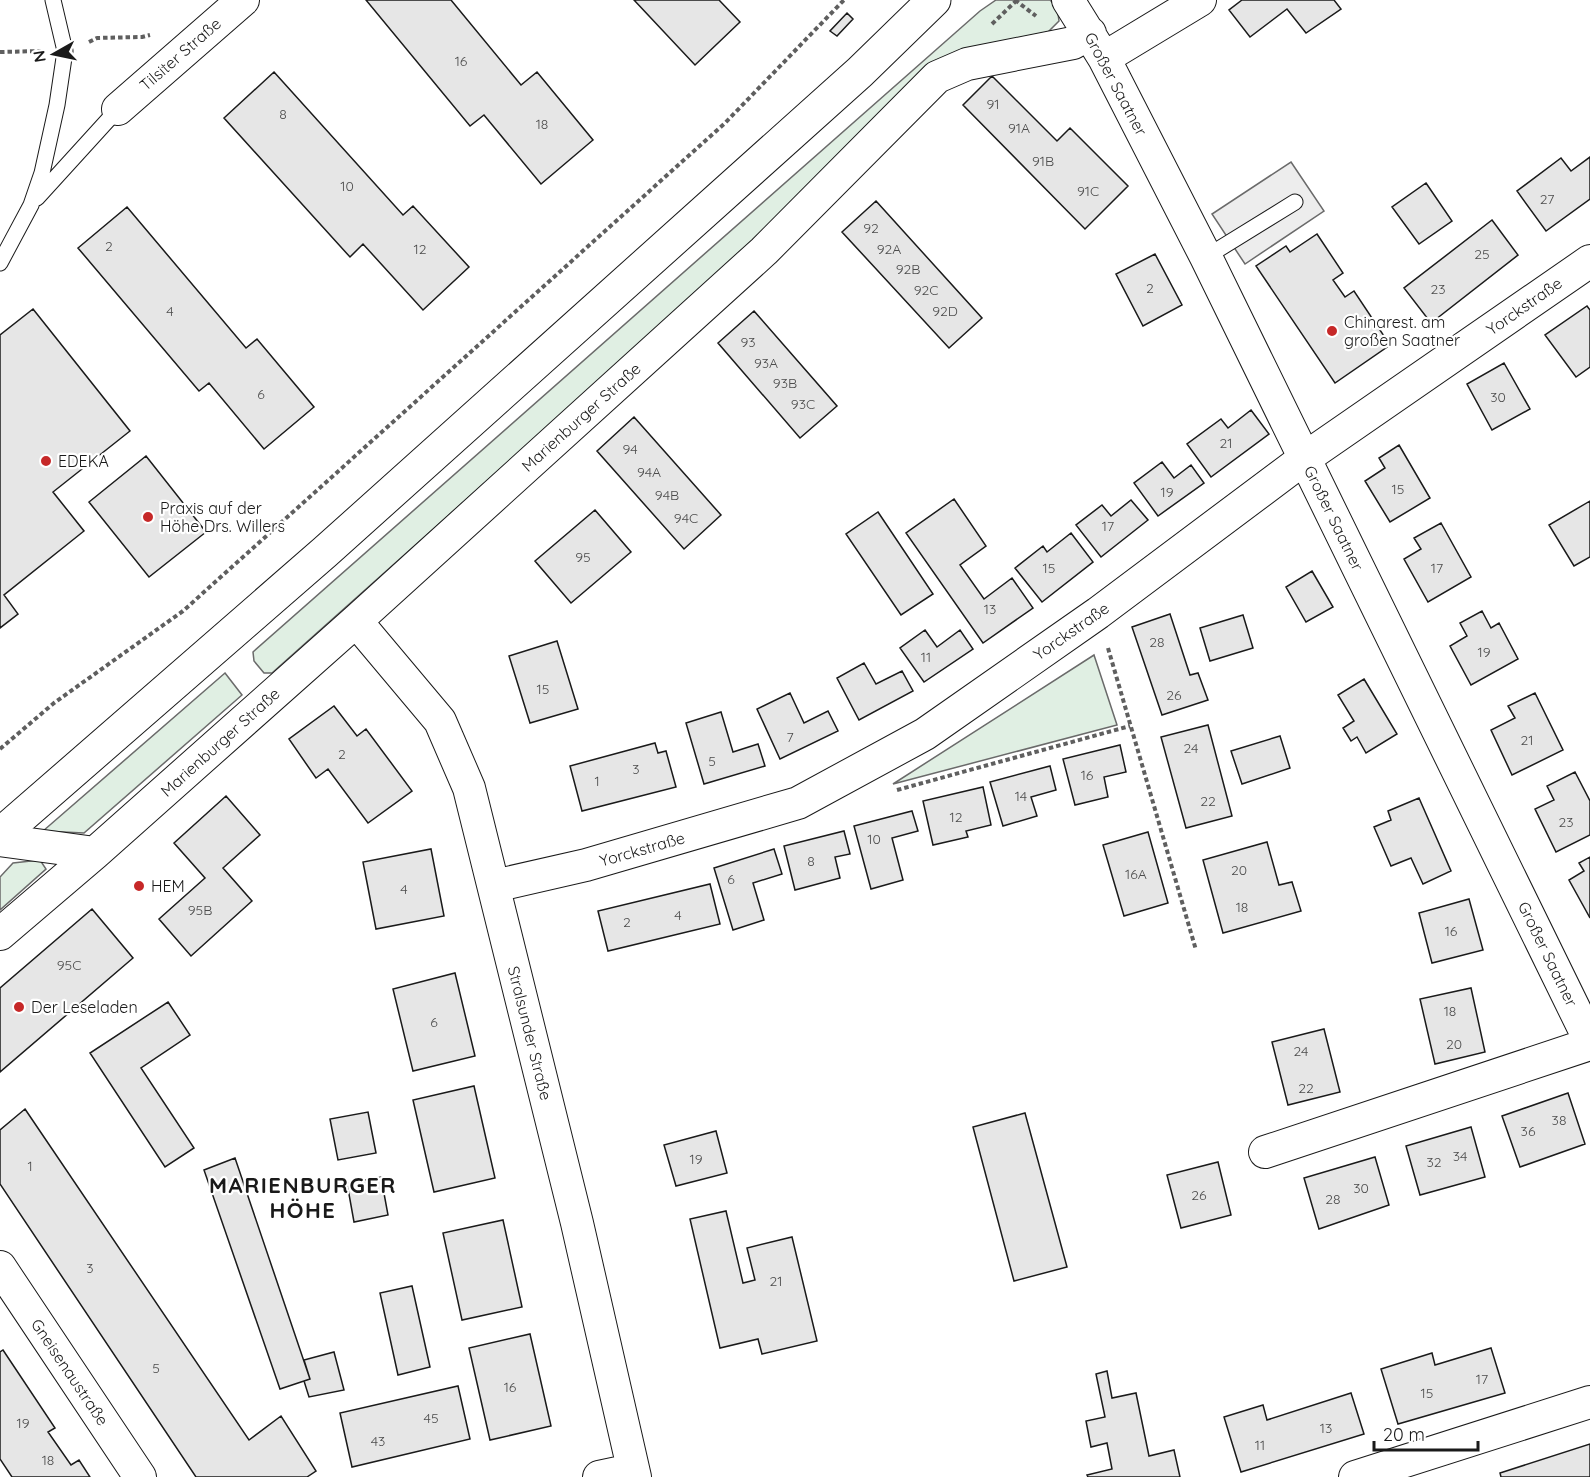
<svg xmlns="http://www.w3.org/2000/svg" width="1590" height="1477" viewBox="0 0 1590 1477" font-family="Quicksand,sans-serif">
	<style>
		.green { fill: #e0efe3; stroke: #6a6a6a; stroke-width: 1.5 }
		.parking { fill: #ededed; stroke: #6a6a6a; stroke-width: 1.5 }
		.building { fill: #e6e6e6; stroke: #1a1a1a; stroke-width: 1.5 }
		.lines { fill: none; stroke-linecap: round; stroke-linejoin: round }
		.lane-casing { stroke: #1a1a1a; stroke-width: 17 }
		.street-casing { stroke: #1a1a1a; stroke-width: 34 }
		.secondary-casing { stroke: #1a1a1a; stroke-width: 35 }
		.path { stroke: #5f5f5f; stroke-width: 4; stroke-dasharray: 4.5 3; stroke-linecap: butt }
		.lane { stroke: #fff; stroke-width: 15 }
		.street { stroke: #fff; stroke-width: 32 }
		.secondary { stroke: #fff; stroke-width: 33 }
		.poi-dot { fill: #c62828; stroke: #fff; stroke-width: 2 }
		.labels { text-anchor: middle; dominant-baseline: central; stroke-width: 4.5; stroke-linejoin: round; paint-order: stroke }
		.number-label { font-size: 14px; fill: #4d4d4d }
		.street-label { font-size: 16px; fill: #1a1a1a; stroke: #fff }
		.poi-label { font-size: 16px; fill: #1a1a1a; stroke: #fff; text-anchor: start }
		.district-label { font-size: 22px; font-weight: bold; letter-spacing: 1.5px; fill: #1a1a1a; stroke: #fff }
	</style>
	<rect width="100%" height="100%" fill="#fff"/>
	<path class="green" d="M996,0H1050L1057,7L1059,21L1048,32L987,47L755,242L272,673H264L254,661L253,652L980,11Z
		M1094,655L1117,725L893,784Z
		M225,673L242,695L84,833L43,831Z
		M40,860L46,869L0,910V877L13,863Z"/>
	<path class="parking" d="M1291,162L1324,211L1245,264L1212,214Z"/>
	<path class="building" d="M366,0H451L521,85L537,72L593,140L541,184L484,115L470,126Z
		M634,0H719L740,22L695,65Z
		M1242,0H1334L1341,9L1306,33L1287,9L1250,37L1229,10Z
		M847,13L853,19L837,36L830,31Z
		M274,72L403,215L413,206L469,267L423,310L363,244L350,257L224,118Z
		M992,76L1057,141L1070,128L1128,186L1085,229L963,105Z
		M1590,157V199L1546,231L1517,191L1561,158L1571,171Z
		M1426,183L1452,221L1419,244L1392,207Z
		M876,201L982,318L949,348L842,232Z
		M127,207L246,348L257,339L314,407L264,449L209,383L199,391L78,248Z
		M1492,220L1518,255L1431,323L1404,288Z
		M1317,234L1343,273L1333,280L1345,297L1354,291L1390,345L1335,383L1256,266L1286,246L1290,252Z
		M1155,254L1182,305L1143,326L1116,274Z
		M1587,306L1590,310V367L1576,377L1545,335Z
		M33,309L130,431L53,492L84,531L4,595L18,614L0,628V335Z
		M754,311L837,406L800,438L718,343Z
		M1504,363L1530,409L1492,430L1467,384Z
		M1251,410L1269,434L1211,477L1187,444L1221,419L1228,428Z
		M634,417L721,515L684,549L597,451Z
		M1399,445L1430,498L1390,522L1365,481L1385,468L1379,458Z
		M146,456L206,532L149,577L89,502Z
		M1162,462L1174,478L1191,465L1204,483L1158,516L1134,483Z
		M954,499L986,546L960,565L984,599L1012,578L1033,608L983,643L906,533Z
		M1131,500L1148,520L1101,557L1076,525L1102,505L1111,516Z
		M1590,501V557L1574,566L1549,525Z
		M595,510L631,552L571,603L535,561Z
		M878,512L933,594L901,615L846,534Z
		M1441,523L1471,577L1428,602L1404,559L1421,549L1414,538Z
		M1071,533L1093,562L1042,602L1015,568L1043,546L1047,552Z
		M1312,571L1333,607L1306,622L1286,587Z
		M1482,611L1491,628L1499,623L1518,659L1471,685L1450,646L1467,636L1460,623Z
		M1170,614L1190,675L1198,673L1208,700L1162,715L1132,627Z
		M1243,615L1253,648L1210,661L1200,628Z
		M925,630L937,647L960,630L973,649L924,682L900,648Z
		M557,641L578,709L530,723L509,656Z
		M864,663L876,684L902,671L913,691L859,720L837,678Z
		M1364,679L1397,734L1366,753L1357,737L1351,741L1343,728L1354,721L1338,695Z
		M790,693L804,723L828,711L838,731L780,759L757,709Z
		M1535,693L1563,750L1512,775L1491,730L1515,718L1508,706Z
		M334,706L357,736L366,729L412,791L368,823L328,769L316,778L289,739Z
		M721,712L733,752L758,744L765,766L704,784L686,723Z
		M1208,725L1232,816L1186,828L1161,737Z
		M1280,736L1290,768L1242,784L1231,751Z
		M655,743L658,753L666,751L676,787L582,811L570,766Z
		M1120,745L1126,772L1104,777L1108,797L1075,805L1063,759Z
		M1050,766L1056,790L1031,797L1037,816L1003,826L990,782Z
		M1575,772L1590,801V835L1556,852L1535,809L1554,800L1547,786Z
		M983,787L991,825L966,831L968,837L933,845L923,801Z
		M226,796L260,835L223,868L252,901L191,956L159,919L205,878L174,843Z
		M1419,798L1451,871L1423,884L1411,858L1391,866L1374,827L1391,820L1388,811Z
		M912,811L918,831L892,838L903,880L871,889L854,826Z
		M844,831L850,854L835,857L840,878L795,890L784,846Z
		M1148,832L1168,903L1124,916L1103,845Z
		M1267,842L1279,885L1292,882L1301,911L1223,933L1203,860Z
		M431,849L444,916L376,929L363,862Z
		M774,849L782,874L753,883L764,920L733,930L714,868Z
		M1590,857V918L1569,880L1584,871L1579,863Z
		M710,884L720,924L608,951L598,911Z
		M1469,899L1483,950L1432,963L1419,913Z
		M92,909L133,958L0,1072V988Z
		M455,973L475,1056L413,1071L393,989Z
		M1471,988L1485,1052L1435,1064L1420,999Z
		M168,1002L190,1035L141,1068L194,1148L165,1167L90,1053Z
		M1324,1029L1340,1092L1288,1105L1272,1042Z
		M474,1086L495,1178L434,1192L413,1100Z
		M1568,1093L1585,1144L1520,1167L1502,1116Z
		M25,1109L249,1440L281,1416L316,1471L307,1477H196L0,1184V1130Z
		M368,1112L376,1153L338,1160L330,1119Z
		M1025,1113L1067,1267L1014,1281L973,1127Z
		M1471,1127L1485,1177L1420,1195L1406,1146Z
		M716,1131L727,1173L676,1186L664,1145Z
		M1375,1157L1389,1205L1319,1229L1304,1178Z
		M235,1158L310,1379L280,1389L204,1170Z
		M1218,1162L1231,1215L1181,1228L1167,1175Z
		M381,1177L388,1215L354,1222L347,1183Z
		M726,1211L743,1283L755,1280L747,1248L792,1237L817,1341L762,1354L758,1339L720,1348L690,1219Z
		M503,1220L522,1307L462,1320L443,1233Z
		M412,1286L430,1367L398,1375L380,1293Z
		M530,1334L551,1426L490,1440L469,1348Z
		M1491,1348L1505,1393L1398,1424L1381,1369L1432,1353L1435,1365Z
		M3,1350L55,1428L48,1432L71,1465L79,1460L90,1477H12L0,1459V1352Z
		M334,1352L344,1390L309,1397L304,1381L310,1379L304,1360Z
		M1107,1371L1112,1398L1136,1393L1149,1456L1174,1450L1180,1477H1088L1087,1475L1112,1469L1107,1443L1091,1447L1086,1421L1105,1417L1096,1374Z
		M458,1386L470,1439L352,1467L340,1413Z
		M1351,1393L1364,1434L1241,1472L1224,1417L1263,1405L1267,1420Z
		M1590,1444V1477H1501L1500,1473Z"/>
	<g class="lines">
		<defs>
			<path id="lane" d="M37,198L118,109
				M1206,257L1295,202
				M0,263L31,205L42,173L57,105L65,51L53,0"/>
			<path id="street" d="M1068,0L1104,58L1206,257L1590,1041
				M1104,58L1200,0
				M118,109L243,0
				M356,621L440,721L469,788L577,1223L635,1477
				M0,840L95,853
				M494,886L586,865L798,803L925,734L1098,613L1305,458L1590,261
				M0,934L95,853L356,621L764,251L937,77L967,64L1073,43L1090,33
				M1265,1152L1590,1044
				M0,1267L140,1477
				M599,1477L632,1470
				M1355,1477L1590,1402"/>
			<path id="secondary" d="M0,835L325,552L860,72L934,0"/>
		</defs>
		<use href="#lane" class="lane-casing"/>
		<use href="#street" class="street-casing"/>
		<use href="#secondary" class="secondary-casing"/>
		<path class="path" d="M1015,0L1036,16
			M992,24L1017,0
			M89,42L97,38L142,37L150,35
			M0,52L41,51
			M1108,648L1196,950
			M0,749L54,703L183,611L725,123L844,0
			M897,790L1130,726"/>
		<use href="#lane" class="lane"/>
		<use href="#street" class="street"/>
		<use href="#secondary" class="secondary"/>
	</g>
	<g class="poi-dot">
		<circle cx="1332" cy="331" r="6"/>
		<circle cx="46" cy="461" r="6"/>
		<circle cx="148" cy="517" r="6"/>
		<circle cx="139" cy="886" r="6"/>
		<circle cx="19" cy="1007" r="6"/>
	</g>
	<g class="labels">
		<g class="number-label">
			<text x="461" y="61">16</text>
			<text x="993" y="104">91</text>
			<text x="283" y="114">8</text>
			<text x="542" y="124">18</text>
			<text x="1019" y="128">91A</text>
			<text x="1043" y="161">91B</text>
			<text x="347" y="186">10</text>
			<text x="1088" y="191">91C</text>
			<text x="1547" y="199">27</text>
			<text x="871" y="228">92</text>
			<text x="109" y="246">2</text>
			<text x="420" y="249">12</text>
			<text x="889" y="249">92A</text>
			<text x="1482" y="254">25</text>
			<text x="908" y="269">92B</text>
			<text x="1150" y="288">2</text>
			<text x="1438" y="289">23</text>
			<text x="926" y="290">92C</text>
			<text x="170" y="311">4</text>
			<text x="945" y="311">92D</text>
			<text x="748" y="342">93</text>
			<text x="766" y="363">93A</text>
			<text x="785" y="383">93B</text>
			<text x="261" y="394">6</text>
			<text x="1498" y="397">30</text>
			<text x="803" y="404">93C</text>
			<text x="1226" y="443">21</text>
			<text x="630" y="449">94</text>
			<text x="649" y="472">94A</text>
			<text x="1398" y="489">15</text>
			<text x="1167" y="492">19</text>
			<text x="667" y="495">94B</text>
			<text x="686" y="518">94C</text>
			<text x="1108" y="526">17</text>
			<text x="583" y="557">95</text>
			<text x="1049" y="568">15</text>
			<text x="1437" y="568">17</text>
			<text x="990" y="609">13</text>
			<text x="1157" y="642">28</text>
			<text x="1484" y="652">19</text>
			<text x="926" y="657">11</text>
			<text x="543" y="689">15</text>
			<text x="1174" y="695">26</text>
			<text x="790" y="737">7</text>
			<text x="1527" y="740">21</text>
			<text x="1191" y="748">24</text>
			<text x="342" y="754">2</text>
			<text x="712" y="761">5</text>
			<text x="636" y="769">3</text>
			<text x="1087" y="775">16</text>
			<text x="597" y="781">1</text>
			<text x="1021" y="796">14</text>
			<text x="1208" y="801">22</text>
			<text x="956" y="817">12</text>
			<text x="1566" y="822">23</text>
			<text x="874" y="839">10</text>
			<text x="811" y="861">8</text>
			<text x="1239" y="870">20</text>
			<text x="1136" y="874">16A</text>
			<text x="731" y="879">6</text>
			<text x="404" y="889">4</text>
			<text x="1242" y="907">18</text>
			<text x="200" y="910">95B</text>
			<text x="678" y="915">4</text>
			<text x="627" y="922">2</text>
			<text x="1451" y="931">16</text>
			<text x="69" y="965">95C</text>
			<text x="1450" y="1011">18</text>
			<text x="434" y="1022">6</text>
			<text x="1454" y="1044">20</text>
			<text x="1301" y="1051">24</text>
			<text x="1306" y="1088">22</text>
			<text x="1559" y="1120">38</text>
			<text x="1528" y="1131">36</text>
			<text x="1460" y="1156">34</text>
			<text x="696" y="1159">19</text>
			<text x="1434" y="1162">32</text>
			<text x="30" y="1166">1</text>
			<text x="1361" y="1188">30</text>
			<text x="1199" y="1195">26</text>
			<text x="1333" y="1199">28</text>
			<text x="90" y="1268">3</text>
			<text x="776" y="1281">21</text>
			<text x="156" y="1368">5</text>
			<text x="1482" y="1379">17</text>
			<text x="510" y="1387">16</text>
			<text x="1427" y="1393">15</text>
			<text x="431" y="1418">45</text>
			<text x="23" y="1423">19</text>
			<text x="1326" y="1428">13</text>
			<text x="378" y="1441">43</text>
			<text x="1260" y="1445">11</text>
			<text x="48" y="1460">18</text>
		</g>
		<g class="street-label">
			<text transform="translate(180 54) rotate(-41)">Tilsiter Straße</text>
			<text transform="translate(1116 84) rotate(62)">Großer Saatner</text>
			<text transform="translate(1524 306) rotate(-35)">Yorckstraße</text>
			<text transform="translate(581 417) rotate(-42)">Marienburger Straße</text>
			<text transform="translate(1334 518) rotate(64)">Großer Saatner</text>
			<text transform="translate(1071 631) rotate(-35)">Yorckstraße</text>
			<text transform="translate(220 742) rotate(-42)">Marienburger Straße</text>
			<text transform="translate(642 849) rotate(-16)">Yorckstraße</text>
			<text transform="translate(1548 954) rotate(64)">Großer Saatner</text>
			<text transform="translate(530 1033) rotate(76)">Stralsunder Straße</text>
			<text transform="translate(70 1372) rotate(56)">Gneisenaustraße</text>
		</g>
		<g class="poi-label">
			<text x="1344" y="322">Chinarest. am<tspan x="1344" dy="18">großen Saatner</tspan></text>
			<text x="58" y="461">EDEKA</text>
			<text x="160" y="508">Praxis auf der<tspan x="160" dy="18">Höhe Drs. Willers</tspan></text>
			<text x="151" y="886">HEM</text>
			<text x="31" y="1007">Der Leseladen</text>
		</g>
		<g class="district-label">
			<text x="303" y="1185">MARIENBURGER<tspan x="303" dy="25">HÖHE</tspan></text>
		</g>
	</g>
	<g transform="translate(54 54) rotate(261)" stroke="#ffffff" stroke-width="4.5" paint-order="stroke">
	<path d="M0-4.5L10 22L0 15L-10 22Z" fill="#1a1a1a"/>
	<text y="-9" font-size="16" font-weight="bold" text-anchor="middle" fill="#1a1a1a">N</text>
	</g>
	<path d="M1374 1441v9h104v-9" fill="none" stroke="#1a1a1a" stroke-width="3"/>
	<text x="1383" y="1441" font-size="18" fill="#1a1a1a" stroke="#ffffff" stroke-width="4.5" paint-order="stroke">20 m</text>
</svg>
